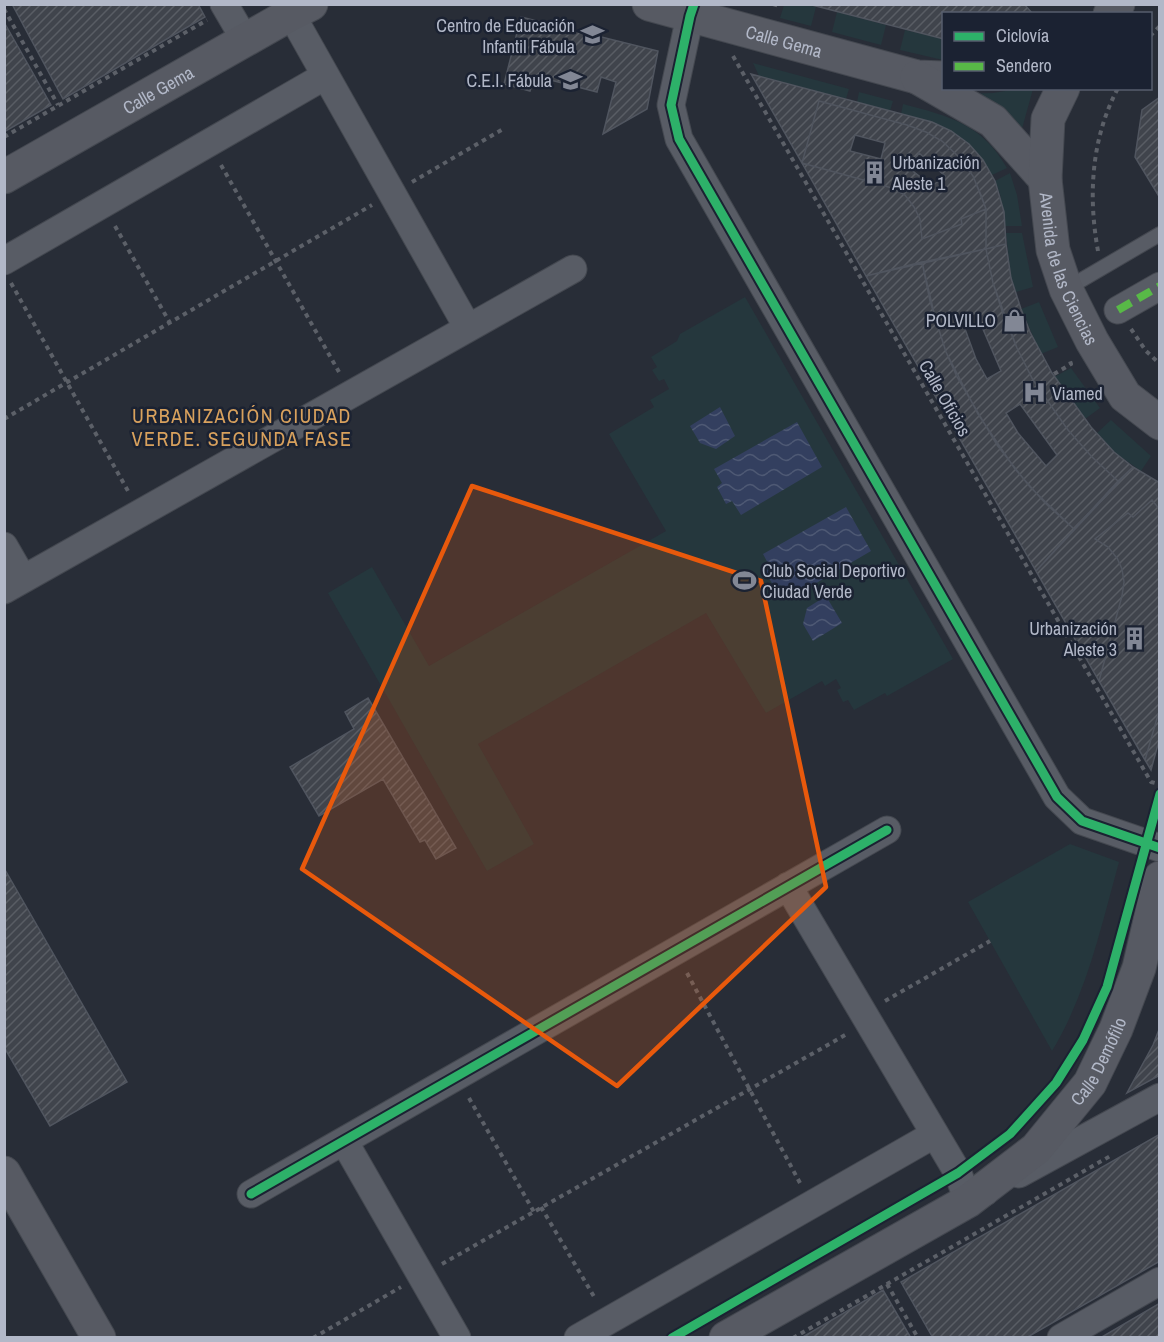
<svg xmlns="http://www.w3.org/2000/svg" width="1164" height="1342" viewBox="0 0 1164 1342" font-family="'Archivo Narrow',sans-serif">
	<style>
		.green { fill: #25373d }
		.water { fill: url(#water-waves) }
		.building { fill: url(#building-hatch); stroke: #50555f; stroke-width: 1.5; fill-rule: evenodd }
		.lines { fill: none; stroke-linecap: round; stroke-linejoin: round }
		.lane-casing { stroke: #444850; stroke-width: 16 }
		.street-casing { stroke: #444850; stroke-width: 29 }
		.secondary-casing { stroke: #444850; stroke-width: 35 }
		.path { stroke: #5c6068; stroke-width: 4; stroke-dasharray: 4.5 4.5; stroke-linecap: butt }
		.lane { stroke: #585c65; stroke-width: 14 }
		.street { stroke: #585c65; stroke-width: 27 }
		.secondary { stroke: #575a63; stroke-width: 33 }
		.quiet { stroke: #58b947; stroke-width: 8; stroke-dasharray: 15 8; stroke-linecap: butt }
		.cycleway-casing { stroke: #1b2232; stroke-width: 13 }
		.cycleway { stroke: #2db169; stroke-width: 9 }
		.marked { fill: #e8590c; fill-opacity: 0.2; stroke: #e8590c; stroke-width: 4.5; stroke-linejoin: round }
		.labels { text-anchor: middle; dominant-baseline: central; stroke-width: 5; stroke-linejoin: round; paint-order: stroke }
		.poi-label { font-size: 18px; fill: #b2b8c8; stroke: #1b2232; text-anchor: end }
		.street-label { font-size: 18px; fill: #b2b8c8; stroke: #1b2232 }
		.neighbourhood-label { font-size: 20px; letter-spacing: 1.5px; fill: #d8a15d; stroke: #1b2232 }
	</style>
	<defs>
		<pattern id="water-waves" width="16" height="10" patternUnits="userSpaceOnUse" patternTransform="scale(1.5)"><rect width="16" height="10" fill="#333f5f"/><path d="M0 5q4-4 8 0t8 0" fill="none" stroke="#4e5974"/></pattern>
		<pattern id="building-hatch" width="6" height="6" patternUnits="userSpaceOnUse" patternTransform="scale(1.5)"><rect width="6" height="6" fill="#40444c"/><path d="M-1 1l2-2M0 6l6-6M5 7l2-2" fill="none" stroke="#595d64"/></pattern>
	</defs>
	<rect width="100%" height="100%" fill="#282d37"/>
	<path class="green" d="M784,5H808L816,7L811,26L780,18Z
		M837,12L886,25L881,45L832,32Z
		M905,30L943,39V60L900,50Z
		M753,63L849,89L846,99L759,76Z
		M1017,89H1033L1020,136L968,94L993,93Z
		M859,92L893,101L890,111L857,102Z
		M903,104C949,116 982,124 1007,168L992,175C968,136 944,125 901,114Z
		M1010,173L1017,195L1022,226H1005L1000,194L995,181Z
		M1006,233H1022L1033,287L1016,292L1011,278Z
		M745,297L953,659L887,696L885,693L854,710L848,700L843,702L837,690L841,688L836,679L825,686L822,681L766,713L706,613L478,744L534,844L487,871L328,593L372,567L429,666L666,531L609,434L654,407L650,400L669,389L664,379L659,381L652,370L657,367L651,357L677,341L680,334Z
		M1039,302L1058,347L1041,354L1021,309Z
		M1071,368L1100,408L1085,419L1054,377Z
		M1111,420L1151,456L1141,471L1114,452L1097,433Z
		M1070,844L1119,862C1101,927 1087,993 1052,1051L968,902Z"/>
	<path class="water" d="M720,407L735,436L716,449L700,443L690,426Z
		M797,422L822,467L741,515L732,501L726,504L717,487L722,483L714,469Z
		M846,507L871,551L789,599L781,585L775,588L765,572L770,567L763,554Z
		M826,596L842,623L813,641L803,624L807,608Z"/>
	<path class="building" d="M12,4H198L205,17L63,99Z
		M808,4H1024L1032,13L944,14V39Z
		M521,17L658,51L647,109L603,134L616,82L601,77L597,92L535,76L530,91L504,84Z
		M4,22L51,105L4,132Z
		M751,74L932,122L951,131L969,144L983,160L995,181L1004,212L1006,244L986,249V209L981,195L973,176L960,158L942,141L926,132L907,125L819,101L802,163Z
		M1160,97V198L1135,157L1142,110Z
		M819,101L907,125L926,132L942,141L960,158L973,176L986,209L961,219L962,224L922,239L920,219L914,207L905,195L892,188L802,163ZM855,135L885,143L881,159L850,151ZM919,153L945,176L932,186L909,168Z
		M802,163L892,188L905,195L914,207L920,219L922,239L962,224L961,219L986,209V249L866,276Z
		M1006,244L1011,278L1021,309L1030,332L1052,373L1091,427L1114,452L1133,467L1118,481L1092,457L1068,430L1033,380L1017,348L993,283L986,249Z
		M986,249L993,283L1004,317L1017,348L1033,380L1068,430L1092,457L1118,481L1074,529L1030,487L997,445L957,377L946,352L936,321L922,262ZM976,313L1001,371L987,379L976,359L961,318ZM1020,404L1057,455L1046,466L1018,433L1006,413Z
		M922,262L930,301L946,352L978,414L1015,469L1045,503L1074,529L1036,571L866,276Z
		M1133,467L1160,483V510L1152,500L1133,517L1128,513L1095,539L1108,547L1117,558L1122,569L1124,582L1122,596L1099,681L1036,571Z
		M1152,500L1160,510V708L1145,760L1099,681L1122,596L1124,582L1122,569L1117,558L1108,547L1095,539L1128,513L1133,517Z
		M368,698L456,848L436,859L425,840L420,842L383,779L319,816L290,767L354,729L345,712Z
		M1160,708V737L1151,770L1145,760Z
		M4,868L127,1082L50,1126L4,1047Z
		M1160,1027V1075L1127,1093L1153,1045Z
		M1160,1134V1261L1026,1338H933L901,1282Z
		M883,1290L911,1338H801Z
		M1160,1303V1338H1100Z"/>
	<g class="lines">
		<defs>
			<path id="lane" d="M1066,289L1160,234"/>
			<path id="street" d="M224,4L245,40
				M694,4L690,16L671,105L679,139L1057,797L1082,821L1160,848
				M291,14L468,328
				M4,261L325,76
				M1118,310L1160,286
				M4,546L23,579
				M4,590L573,269
				M788,886L958,1173L968,1201L985,1192
				M344,1141L457,1338
				M1019,1174L1160,1097
				M251,1194L887,830
				M578,1338L935,1134
				M1061,1338L1160,1281"/>
			<g id="secondary">
				<path id="s1" d="M649,4L917,77L944,78"/>
				<path d="M1110,14L1118,4"/>
				<path d="M917,77L993,121L1045,179"/>
				<path id="s2" d="M1063,88L1048,119L1045,179L1053,250L1066,289L1092,341L1125,396L1160,423"/>
				<path id="s3" d="M4,177L291,14L311,4"/>
				<path d="M4,1173L99,1338"/>
				<path id="s4" d="M726,1338L968,1201L1036,1149L1090,1083L1116,1029L1139,968L1160,878"/>
			</g>
		</defs>
		<use href="#lane" class="lane-casing"/>
		<use href="#street" class="street-casing"/>
		<use href="#secondary" class="secondary-casing"/>
		<path class="path" d="M773,4L779,6
			M4,9L58,105
			M1150,36L1160,26
			M733,56L1151,782L1159,784
			M4,137L207,20
			M221,165L339,372
			M412,182L503,129
			M115,226L170,323
			M1098,251C1088,196 1091,139 1118,88
			M11,283L128,491
			M1131,329L1146,351L1160,364
			M1054,374L1071,364L1070,361
			M4,419L372,205
			M687,973L800,1183
			M885,1001L990,941
			M469,1098L534,1212
			M541,1207L596,1300
			M442,1264L847,1034
			M887,1284L918,1338
			M313,1338L401,1287
			M793,1338L1112,1155"/>
		<use href="#lane" class="lane"/>
		<use href="#street" class="street"/>
		<use href="#secondary" class="secondary"/>
		<path class="quiet" d="M1118,310L1160,286"/>
		<defs>
			<path id="cycleway" d="M694,4L690,16L671,105L679,139L1057,797L1082,821L1160,848
				M251,1194L887,830
				M672,1338L958,1173L1010,1134L1056,1083L1083,1040L1107,987L1160,794"/>
		</defs>
		<use href="#cycleway" class="cycleway-casing"/>
		<use href="#cycleway" class="cycleway"/>
	</g>
	<path class="marked" d="M472,486L761,581L826,887L617,1086L302,869Z"/>
	<defs>
		<symbol id="school-bare" viewBox="-9 -9 18 18"><path d="M0-5L7-2L0 1L-7-2ZM-4 1L0 2.5L4 1V4Q0 6-4 4Z" fill="#828795" stroke="#1b2232" stroke-width="2.5" paint-order="stroke"/></symbol>
		<symbol id="building-bare" viewBox="-9 -9 18 18"><path d="M-4-6H4V6H1V3H-1V6H-4ZM-2.5-4.3h1.7v1.8h-1.7ZM.8-4.3h1.7v1.8H.8ZM-2.5-1h1.7V.8h-1.7ZM.8-1h1.7V.8H.8Z" fill="#828795" stroke="#1b2232" stroke-width="2.5" paint-order="stroke"/></symbol>
		<symbol id="shop-bare" viewBox="-9 -9 18 18"><path d="M-5-2.5h2.3a2.7 3.5 0 0 1 5.4 0H5L5.5 6h-11ZM-1.5-2.5h3a1.5 2.3 0 0 0-3 0Z" fill="#828795" stroke="#1b2232" stroke-width="2.5" paint-order="stroke"/></symbol>
		<symbol id="hospital-bare" viewBox="-9 -9 18 18"><path d="M-5-5h3v3.5h4V-5h3V5h-3V1.5h-4V5h-3Z" fill="#828795" stroke="#1b2232" stroke-width="2.5" paint-order="stroke"/></symbol>
		<symbol id="stadium-bare" viewBox="-9 -9 18 18"><path d="M0-5a6.5 5 0 1 0 0 10a6.5 5 0 1 0 0-10ZM-3.5-1.8h7v3.6h-7Z" fill="#828795" stroke="#1b2232" stroke-width="2.5" paint-order="stroke"/></symbol>
	</defs>
	<g fill-rule="evenodd">
		<use href="#school-bare" x="576" y="18" width="33" height="33"/>
		<use href="#school-bare" x="554" y="64" width="33" height="33"/>
		<use href="#building-bare" x="858" y="156" width="33" height="33"/>
		<use href="#shop-bare" x="998" y="304" width="33" height="33"/>
		<use href="#hospital-bare" x="1018" y="376" width="33" height="33"/>
		<use href="#stadium-bare" x="728" y="564" width="33" height="33"/>
		<use href="#building-bare" x="1118" y="622" width="33" height="33"/>
	</g>
	<g class="labels">
		<g class="poi-label">
			<text x="575" y="25">Centro de Educación<tspan x="575" dy="21">Infantil Fábula</tspan></text>
			<text x="552" y="80">C.E.I. Fábula</text>
			<text x="892" y="162" text-anchor="start">Urbanización<tspan x="892" dy="21">Aleste 1</tspan></text>
			<text x="996" y="320">POLVILLO</text>
			<text x="1052" y="393" text-anchor="start">Viamed</text>
			<text x="762" y="570" text-anchor="start">Club Social Deportivo<tspan x="762" dy="21">Ciudad Verde</tspan></text>
			<text x="1117" y="628">Urbanización<tspan x="1117" dy="21">Aleste 3</tspan></text>
		</g>
		<g class="street-label">
			<text stroke="none"><textPath href="#s1" startOffset="140">Calle Gema</textPath></text>
			<text stroke="none"><textPath href="#s3" startOffset="177">Calle Gema</textPath></text>
			<text stroke="none"><textPath href="#s2" startOffset="188">Avenida de las Ciencias</textPath></text>
			<text transform="translate(945 398) rotate(60)">Calle Oficios</text>
			<text stroke="none"><textPath href="#s4" startOffset="472">Calle Demófilo</textPath></text>
		</g>
		<g class="neighbourhood-label">
			<text x="242" y="415">URBANIZACIÓN CIUDAD<tspan x="242" dy="23">VERDE. SEGUNDA FASE</tspan></text>
		</g>
	</g>
	<rect width="1164" height="1342" fill="none" stroke="#b2b8c8" stroke-width="12"/>
	<rect x="942" y="12" width="210" height="78" fill="#1b2232" stroke="#575e6e" stroke-width="1.5"/>
	<rect x="954" y="32" width="30" height="9" fill="#2db169" stroke="#575e6e" stroke-width="1.5"/>
	<text x="996" y="42" font-size="18" fill="#b2b8c8">Ciclovía</text>
	<rect x="954" y="62" width="30" height="9" fill="#58b947" stroke="#575e6e" stroke-width="1.5"/>
	<text x="996" y="72" font-size="18" fill="#b2b8c8">Sendero</text>
</svg>
